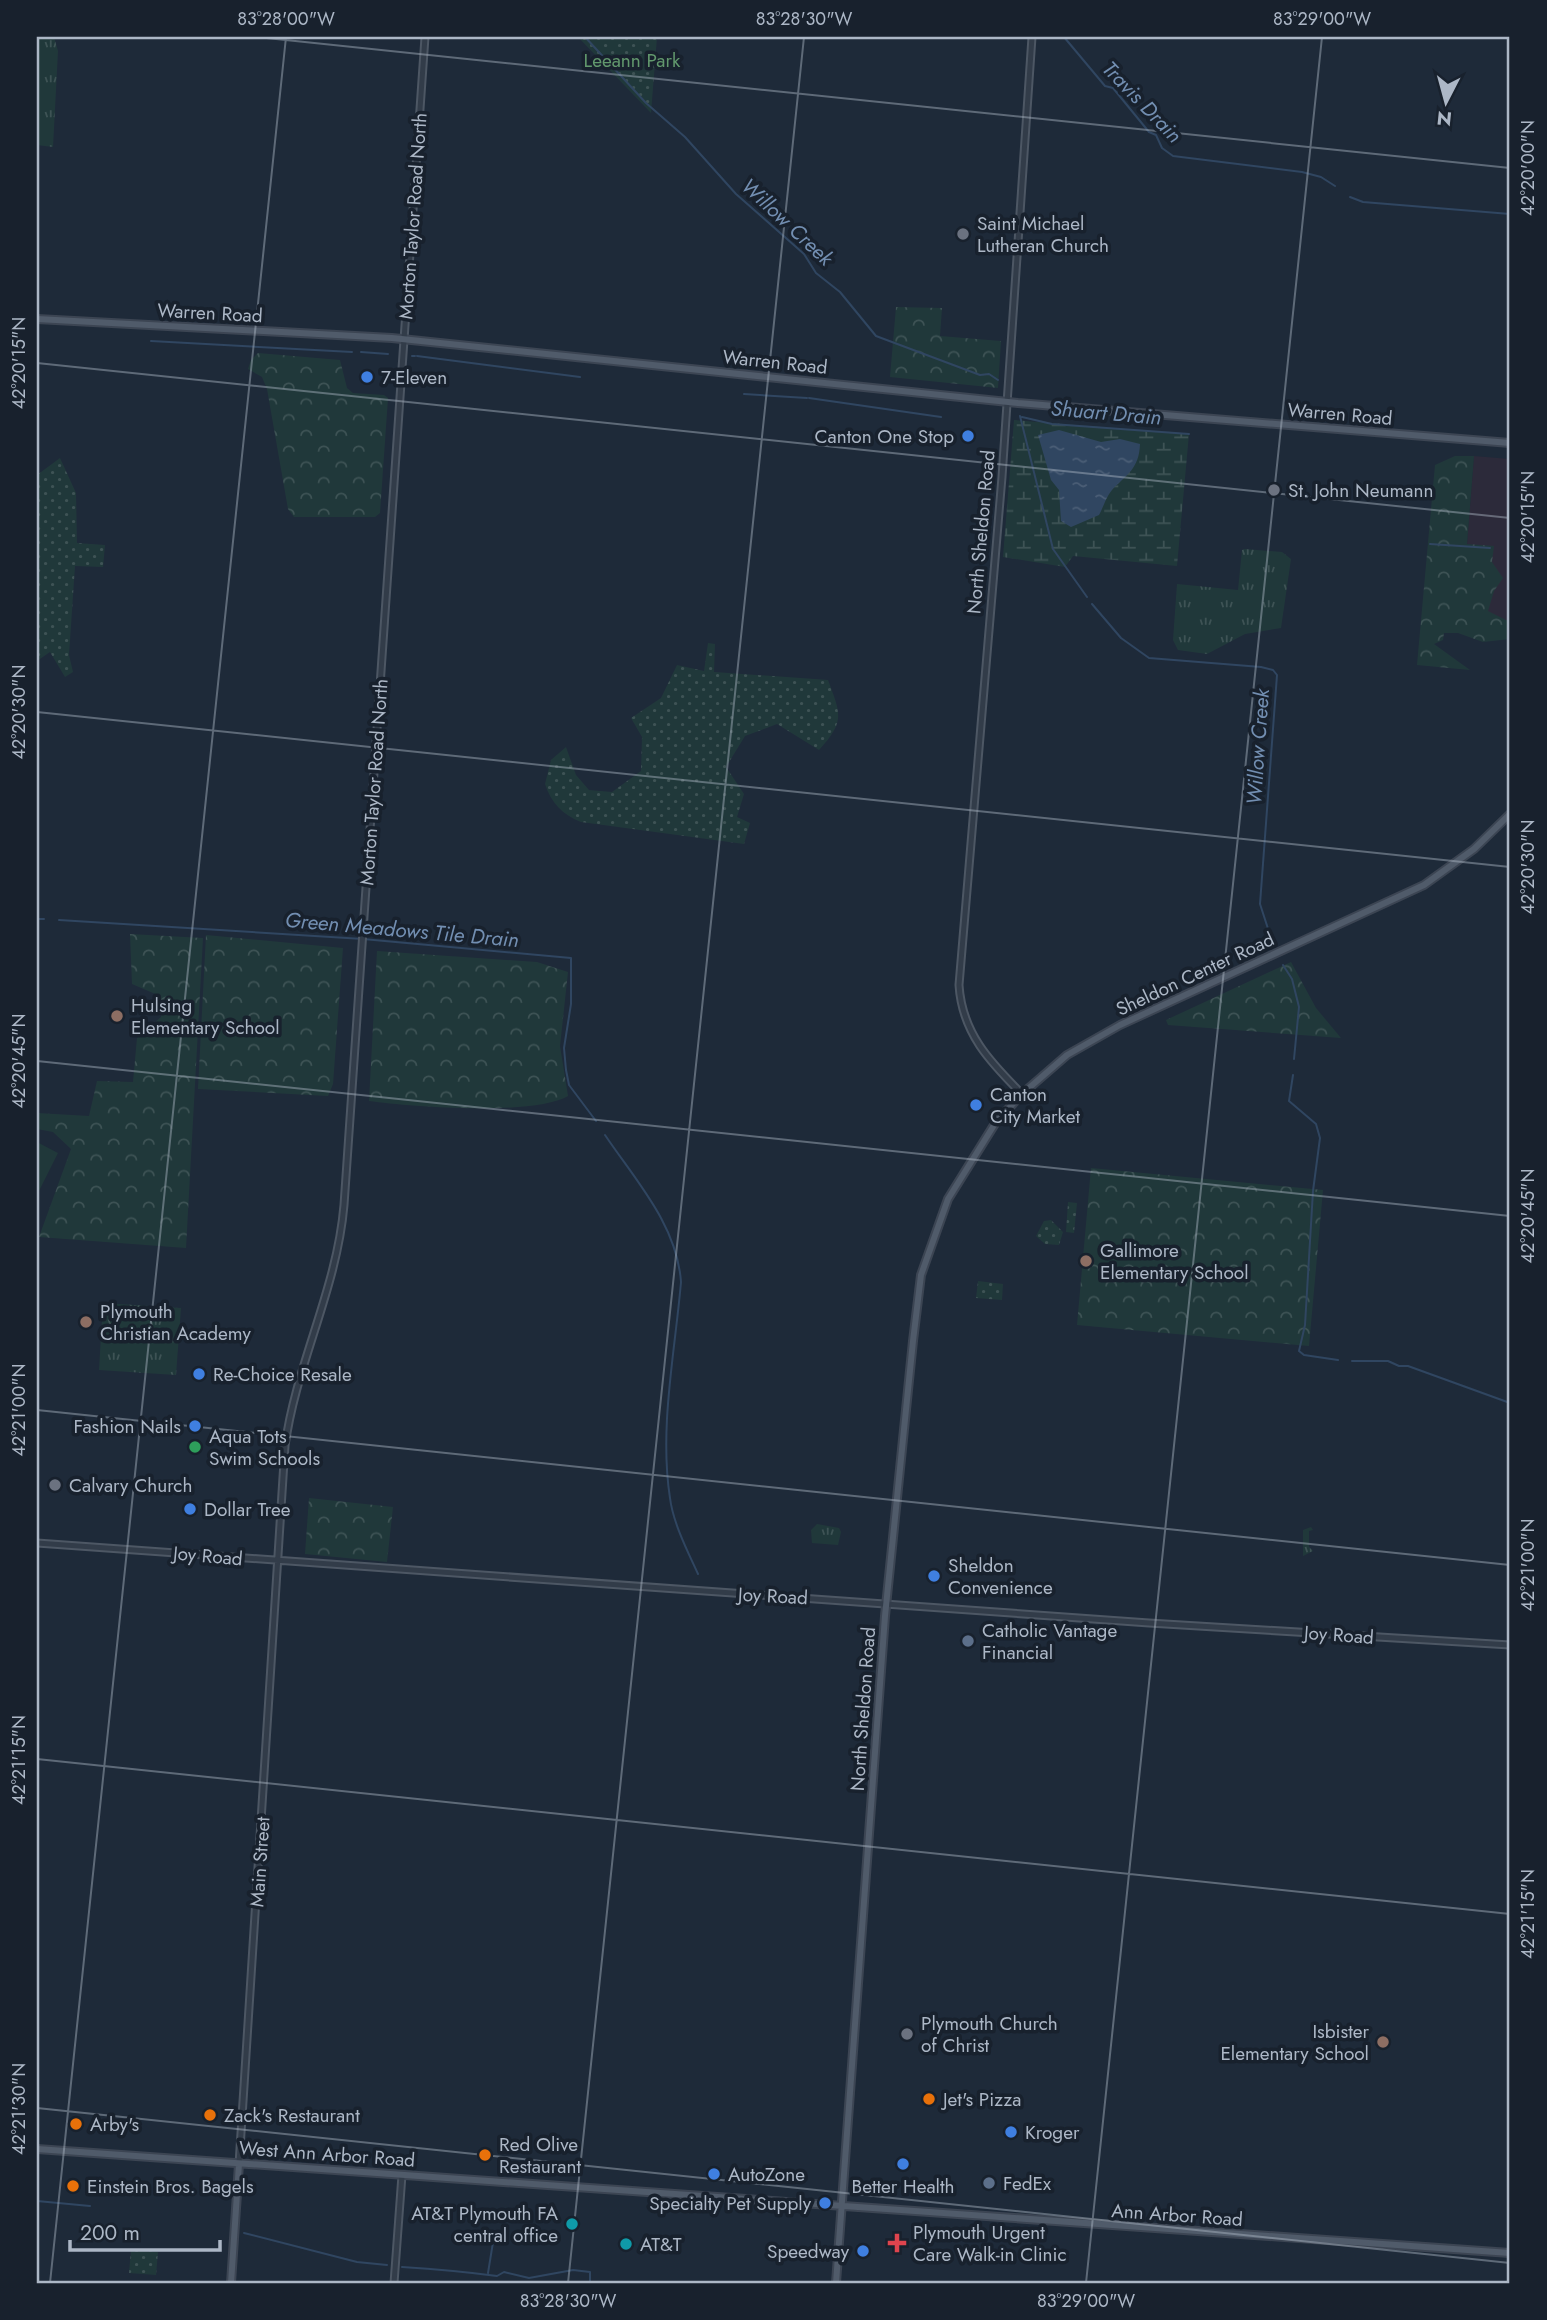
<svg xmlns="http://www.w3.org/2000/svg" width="1547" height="2320" viewBox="0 0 1547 2320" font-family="Jost,sans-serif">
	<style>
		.medical { fill: #2c2a3a }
		.grass { fill: url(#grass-tufts) }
		.forest { fill: url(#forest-crowns) }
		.wetland { fill: url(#wetland-marsh) }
		.park { fill: url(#park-dots) }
		.pitch { fill: #20383a }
		.water { fill: url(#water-ripples) }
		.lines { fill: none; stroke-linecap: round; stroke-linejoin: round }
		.stream { stroke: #304661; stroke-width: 2 }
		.minor-casing { stroke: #4d5764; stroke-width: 9 }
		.major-casing { stroke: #3c4553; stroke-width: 10 }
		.minor { stroke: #323c49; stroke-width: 5 }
		.major { stroke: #505b6a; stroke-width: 6 }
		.ticks { fill: none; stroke: #acb7c6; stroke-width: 2; stroke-opacity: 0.45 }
		.worship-dot { fill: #6b7280; stroke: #18212d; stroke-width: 2.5 }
		.shop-dot { fill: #3f7fe0; stroke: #18212d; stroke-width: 2.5 }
		.education-dot { fill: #8d6e63; stroke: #18212d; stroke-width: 2.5 }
		.leisure-dot { fill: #2e9e5b; stroke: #18212d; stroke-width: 2.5 }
		.service-dot { fill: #5c6f8a; stroke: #18212d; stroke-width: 2.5 }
		.food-dot { fill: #e8710a; stroke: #18212d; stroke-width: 2.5 }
		.culture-dot { fill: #0f9aa8; stroke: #18212d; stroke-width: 2.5 }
		.health-dot { fill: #e0444e; stroke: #18212d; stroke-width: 2.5 }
		.labels { text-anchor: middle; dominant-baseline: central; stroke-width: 7; stroke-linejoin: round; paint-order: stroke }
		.park-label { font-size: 19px; fill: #62986d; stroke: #18212d }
		.street-label { font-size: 19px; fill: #acb7c6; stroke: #18212d }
		.poi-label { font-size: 19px; fill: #acb7c6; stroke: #18212d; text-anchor: start }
		.water-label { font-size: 21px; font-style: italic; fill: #728eb1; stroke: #18212d }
		.neatline { fill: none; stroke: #acb7c6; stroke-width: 2.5 }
		.ticks-label { font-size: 18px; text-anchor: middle; fill: #acb7c6 }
	</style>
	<defs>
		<pattern id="grass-tufts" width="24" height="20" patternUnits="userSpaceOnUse" patternTransform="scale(1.75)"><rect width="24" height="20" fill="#20383a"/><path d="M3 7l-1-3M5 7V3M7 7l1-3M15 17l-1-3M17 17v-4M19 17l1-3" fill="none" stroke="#3e5355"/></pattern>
		<pattern id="forest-crowns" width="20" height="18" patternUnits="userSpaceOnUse" patternTransform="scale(1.75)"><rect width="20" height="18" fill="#20383a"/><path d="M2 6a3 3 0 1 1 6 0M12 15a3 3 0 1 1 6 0" fill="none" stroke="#3e5355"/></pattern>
		<pattern id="wetland-marsh" width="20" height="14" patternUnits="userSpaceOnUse" patternTransform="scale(1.75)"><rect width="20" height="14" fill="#20383a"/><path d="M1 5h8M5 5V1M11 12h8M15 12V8" fill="none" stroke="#3e5355"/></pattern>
		<pattern id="park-dots" width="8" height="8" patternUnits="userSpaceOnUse" patternTransform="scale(1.75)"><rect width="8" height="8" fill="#20383a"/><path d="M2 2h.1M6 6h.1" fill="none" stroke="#3e5355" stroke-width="1.8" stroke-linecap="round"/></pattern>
		<pattern id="water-ripples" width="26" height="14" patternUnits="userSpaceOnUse" patternTransform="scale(1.75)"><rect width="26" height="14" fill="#304661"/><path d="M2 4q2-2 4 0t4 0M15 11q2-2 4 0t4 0" fill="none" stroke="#4b5e76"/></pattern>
	</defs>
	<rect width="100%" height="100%" fill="#1e2a39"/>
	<path class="medical" d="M1474,456L1510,459V632L1486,630L1467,544Z"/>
	<path class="grass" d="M37,37H54L58,51L53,147L37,145Z
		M1245,549L1282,552L1291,559L1281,628L1245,634L1207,654L1178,650L1173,640L1177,584L1238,590L1242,550Z
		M103,1303L181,1308L176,1375L99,1370Z
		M817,1524L839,1528L841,1532L838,1545L812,1543L811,1530Z
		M1311,1527L1313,1530L1309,1531V1547L1313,1551L1303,1556V1530Z"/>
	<path class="forest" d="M896,307L942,308L940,336L1001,341L998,388L890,377Z
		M258,353L340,360L347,388L353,393L384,395L388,398L380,513L375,517H294L288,509L267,389L262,377L248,369L251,360Z
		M1455,456H1474L1467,544L1494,546L1492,562L1503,578L1494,591L1488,611L1510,622V639L1483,642L1458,633H1444L1443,640L1434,644L1470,670L1417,665L1435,465Z
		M130,934L203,938L186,1248L39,1237L71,1149L53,1132L37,1129V1113L89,1116L97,1081L133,1082L137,1038L161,1017L160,996L132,984Z
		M206,935L343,948L333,1084L328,1096L198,1089Z
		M377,951L537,962L568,972L560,1046L568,1096C534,1116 411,1107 369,1101Z
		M1291,962L1316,1008L1341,1038L1168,1025L1166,1020Z
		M1091,1168L1323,1190L1309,1346L1077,1325Z
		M309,1498L393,1507L387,1562L305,1554Z"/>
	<path class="wetland" d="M1014,420L1189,434L1177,566L1073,556L1065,567L1003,557Z"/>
	<path class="park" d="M578,37H657L651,113Z
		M60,458L76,493L77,543L105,545L103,567L75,566L69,655L73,672L65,677L50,652L37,661V475Z
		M708,643L715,644L714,672L828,680C841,715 845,721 819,750L777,724L745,736L726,767L744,794L737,817L750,823L744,844L581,822C563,815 551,803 545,784L551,760L566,747L576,775L589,790L612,792L641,771L642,737L631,718L661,698L677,665L704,671Z
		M1068,1202L1077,1203L1074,1233L1066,1232Z
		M1051,1220L1063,1232L1059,1245L1045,1244L1036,1236L1044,1221Z
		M978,1281L1003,1284L1002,1300L976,1298Z
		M131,2250L158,2252L156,2275L129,2273Z"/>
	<path class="pitch" d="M37,1142L58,1153L37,1195Z"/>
	<path class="water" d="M1059,430L1101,442L1120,439L1140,444C1139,469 1127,474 1112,490C1106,497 1103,508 1099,515L1071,527L1061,521L1059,490L1051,480L1038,435Z"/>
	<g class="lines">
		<path class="stream" d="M585,37L646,103L685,137L736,194L804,254L816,273L840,292L876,336L980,375L989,374L998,380
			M1064,37L1105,86L1113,88L1149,132L1156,135L1162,148L1173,156L1302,172L1321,177L1335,186
			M1350,197L1363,202L1510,214
			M151,341L352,352
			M361,352L388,354
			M412,356H415
			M417,356L580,377
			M744,394L807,398
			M809,398L941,417
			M1020,416L1053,549L1087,597
			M1022,417L1052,424L1189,434
			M1430,544L1490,548
			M1092,604L1121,638L1149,658L1261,667L1273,670L1277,675L1260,904L1273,944
			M37,919H44
			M59,920L363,939L571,958V1004L564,1048L566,1070L569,1085L596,1121
			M1283,965L1292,979L1299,1007L1294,1059
			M1293,1075L1289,1101L1316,1124L1320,1138L1313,1191L1305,1325L1299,1351L1304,1355L1338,1360
			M605,1135C636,1181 677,1225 681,1282C675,1352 659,1428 670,1498C673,1523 688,1552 698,1574
			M1352,1361H1388L1399,1366H1408L1510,1403
			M37,2201L90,2206
			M244,2233L357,2262L387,2265
			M402,2267C434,2269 467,2272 497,2276L504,2272L529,2278L573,2270L590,2272V2283
			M488,2273L494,2236"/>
		<defs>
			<path id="minor" d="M1022,1094C990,1062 962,1033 959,985L1002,477L1032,37
				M37,1543L1149,1623L1510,1645
				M239,2164L285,1446C296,1364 337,1289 344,1205L425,37
				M394,2283L402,2175"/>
			<path id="major" d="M37,319L392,338L1018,403L1510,443
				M37,2149L1510,2253
				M231,2283L239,2164
				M836,2283L885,1616L913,1341L921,1275L948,1199L996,1122L1022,1094L1067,1055L1120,1025L1424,885L1474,849L1510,814"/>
		</defs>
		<use href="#minor" class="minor-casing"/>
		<use href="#major" class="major-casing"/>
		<use href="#minor" class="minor"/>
		<use href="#major" class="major"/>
	</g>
	<path class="ticks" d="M257,37L1510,168M37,363L1510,518M37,712L1510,867M37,1061L1510,1216M37,1410L1510,1565M37,1759L1510,1914M37,2108L1510,2263M50,2283L286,37M568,2283L804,37M1086,2283L1322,37"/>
	<g class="worship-dot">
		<circle cx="963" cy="234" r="7"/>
		<circle cx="1274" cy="490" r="7"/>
		<circle cx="55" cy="1485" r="7"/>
		<circle cx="907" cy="2034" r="7"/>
	</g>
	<g class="shop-dot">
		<circle cx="367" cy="377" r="7"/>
		<circle cx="968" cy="436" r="7"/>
		<circle cx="976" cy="1105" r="7"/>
		<circle cx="199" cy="1374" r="7"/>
		<circle cx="195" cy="1426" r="7"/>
		<circle cx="190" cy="1509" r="7"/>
		<circle cx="934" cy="1576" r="7"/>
		<circle cx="1011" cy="2132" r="7"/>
		<circle cx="903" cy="2164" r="7"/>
		<circle cx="714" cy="2174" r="7"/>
		<circle cx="825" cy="2203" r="7"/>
		<circle cx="863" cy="2251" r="7"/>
	</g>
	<g class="education-dot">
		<circle cx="117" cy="1016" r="7"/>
		<circle cx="1086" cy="1261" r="7"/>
		<circle cx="86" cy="1322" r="7"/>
		<circle cx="1383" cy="2042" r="7"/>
	</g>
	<circle class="leisure-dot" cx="195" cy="1447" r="7"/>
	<g class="service-dot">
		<circle cx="968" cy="1641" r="7"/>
		<circle cx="989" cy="2183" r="7"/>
	</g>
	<g class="food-dot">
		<circle cx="929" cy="2099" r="7"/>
		<circle cx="210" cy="2115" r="7"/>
		<circle cx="76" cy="2124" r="7"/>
		<circle cx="485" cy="2155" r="7"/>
		<circle cx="73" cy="2186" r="7"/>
	</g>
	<g class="culture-dot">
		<circle cx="572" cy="2224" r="7"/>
		<circle cx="626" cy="2244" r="7"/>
	</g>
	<path class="health-dot" d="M893.5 2232.5h7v7h7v7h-7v7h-7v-7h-7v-7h7z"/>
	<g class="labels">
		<g class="park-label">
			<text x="632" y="60">Leeann Park</text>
		</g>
		<g class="street-label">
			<text transform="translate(413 216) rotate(-86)">Morton Taylor Road North</text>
			<text transform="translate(210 313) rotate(3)">Warren Road</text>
			<text transform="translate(775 362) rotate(6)">Warren Road</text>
			<text transform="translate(1340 414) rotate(5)">Warren Road</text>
			<text transform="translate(981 532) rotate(-85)">North Sheldon Road</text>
			<text transform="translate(374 782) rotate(-86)">Morton Taylor Road North</text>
			<text transform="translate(1195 974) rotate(-25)">Sheldon Center Road</text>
			<text transform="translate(208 1556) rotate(5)">Joy Road</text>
			<text transform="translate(773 1596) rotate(3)">Joy Road</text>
			<text transform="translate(1339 1635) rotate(4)">Joy Road</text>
			<text transform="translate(863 1709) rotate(-86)">North Sheldon Road</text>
			<text transform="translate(260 1862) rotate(-86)">Main Street</text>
			<text transform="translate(327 2154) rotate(4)">West Ann Arbor Road</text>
			<text transform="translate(1177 2215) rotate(4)">Ann Arbor Road</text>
		</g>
		<g class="poi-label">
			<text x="977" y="223">Saint Michael<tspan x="977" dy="22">Lutheran Church</tspan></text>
			<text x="381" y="377">7-Eleven</text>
			<text x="954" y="436" text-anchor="end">Canton One Stop</text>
			<text x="1288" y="490">St. John Neumann</text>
			<text x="131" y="1005">Hulsing<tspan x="131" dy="22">Elementary School</tspan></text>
			<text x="990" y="1094">Canton<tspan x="990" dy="22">City Market</tspan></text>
			<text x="1100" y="1250">Gallimore<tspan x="1100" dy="22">Elementary School</tspan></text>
			<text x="100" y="1311">Plymouth<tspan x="100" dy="22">Christian Academy</tspan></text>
			<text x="213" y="1374">Re-Choice Resale</text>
			<text x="181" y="1426" text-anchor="end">Fashion Nails</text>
			<text x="209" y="1436">Aqua Tots<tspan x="209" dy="22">Swim Schools</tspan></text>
			<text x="69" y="1485">Calvary Church</text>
			<text x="204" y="1509">Dollar Tree</text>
			<text x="948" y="1565">Sheldon<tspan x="948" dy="22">Convenience</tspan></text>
			<text x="982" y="1630">Catholic Vantage<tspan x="982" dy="22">Financial</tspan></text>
			<text x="921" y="2023">Plymouth Church<tspan x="921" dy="22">of Christ</tspan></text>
			<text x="1369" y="2031" text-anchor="end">Isbister<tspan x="1369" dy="22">Elementary School</tspan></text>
			<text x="943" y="2099">Jet's Pizza</text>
			<text x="224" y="2115">Zack's Restaurant</text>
			<text x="90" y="2124">Arby's</text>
			<text x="1025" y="2132">Kroger</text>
			<text x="499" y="2144">Red Olive<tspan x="499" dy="22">Restaurant</tspan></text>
			<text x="728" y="2174">AutoZone</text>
			<text x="1003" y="2183">FedEx</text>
			<text x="87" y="2186">Einstein Bros. Bagels</text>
			<text x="903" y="2186" text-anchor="middle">Better Health</text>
			<text x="811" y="2203" text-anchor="end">Specialty Pet Supply</text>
			<text x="558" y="2213" text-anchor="end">AT&amp;T Plymouth FA<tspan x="558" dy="22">central office</tspan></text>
			<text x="913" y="2232">Plymouth Urgent<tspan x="913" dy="22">Care Walk-in Clinic</tspan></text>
			<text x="640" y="2244">AT&amp;T</text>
			<text x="849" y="2251" text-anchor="end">Speedway</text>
		</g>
		<g class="water-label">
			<text transform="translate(1142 102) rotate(46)">Travis Drain</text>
			<text transform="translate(787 222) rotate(43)">Willow Creek</text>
			<text transform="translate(1106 413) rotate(5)">Shuart Drain</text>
			<text transform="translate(1258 747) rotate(-86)">Willow Creek</text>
			<text transform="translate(402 930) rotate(5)">Green Meadows Tile Drain</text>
		</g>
	</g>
	<rect width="1547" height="2320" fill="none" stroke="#18212d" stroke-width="77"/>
	<g transform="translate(1446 102) rotate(186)" stroke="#18212d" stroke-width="5" paint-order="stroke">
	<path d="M0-5L12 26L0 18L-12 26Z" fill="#acb7c6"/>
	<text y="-10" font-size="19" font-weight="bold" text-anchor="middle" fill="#acb7c6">N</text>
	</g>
	<path d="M70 2240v10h150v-10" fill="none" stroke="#acb7c6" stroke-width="3.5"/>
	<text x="80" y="2240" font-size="21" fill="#acb7c6" stroke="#18212d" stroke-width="5" paint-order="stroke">200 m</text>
	<rect x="38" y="38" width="1470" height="2244" class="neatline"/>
	<g class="ticks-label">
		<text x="286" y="25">83°28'00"W</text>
		<text x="804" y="25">83°28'30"W</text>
		<text x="1322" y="25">83°29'00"W</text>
		<text transform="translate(1528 168) rotate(-90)" y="6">42°20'00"N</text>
		<text transform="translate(19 363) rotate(-90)" y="6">42°20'15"N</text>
		<text transform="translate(1528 517) rotate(-90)" y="6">42°20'15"N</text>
		<text transform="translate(19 712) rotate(-90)" y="6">42°20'30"N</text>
		<text transform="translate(1528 867) rotate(-90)" y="6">42°20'30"N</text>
		<text transform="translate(19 1061) rotate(-90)" y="6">42°20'45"N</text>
		<text transform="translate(1528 1216) rotate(-90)" y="6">42°20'45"N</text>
		<text transform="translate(19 1410) rotate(-90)" y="6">42°21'00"N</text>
		<text transform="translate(1528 1565) rotate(-90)" y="6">42°21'00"N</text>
		<text transform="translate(19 1760) rotate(-90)" y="6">42°21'15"N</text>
		<text transform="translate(1528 1914) rotate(-90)" y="6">42°21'15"N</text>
		<text transform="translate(19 2109) rotate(-90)" y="6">42°21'30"N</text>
		<text x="568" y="2307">83°28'30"W</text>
		<text x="1086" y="2307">83°29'00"W</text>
	</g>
</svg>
